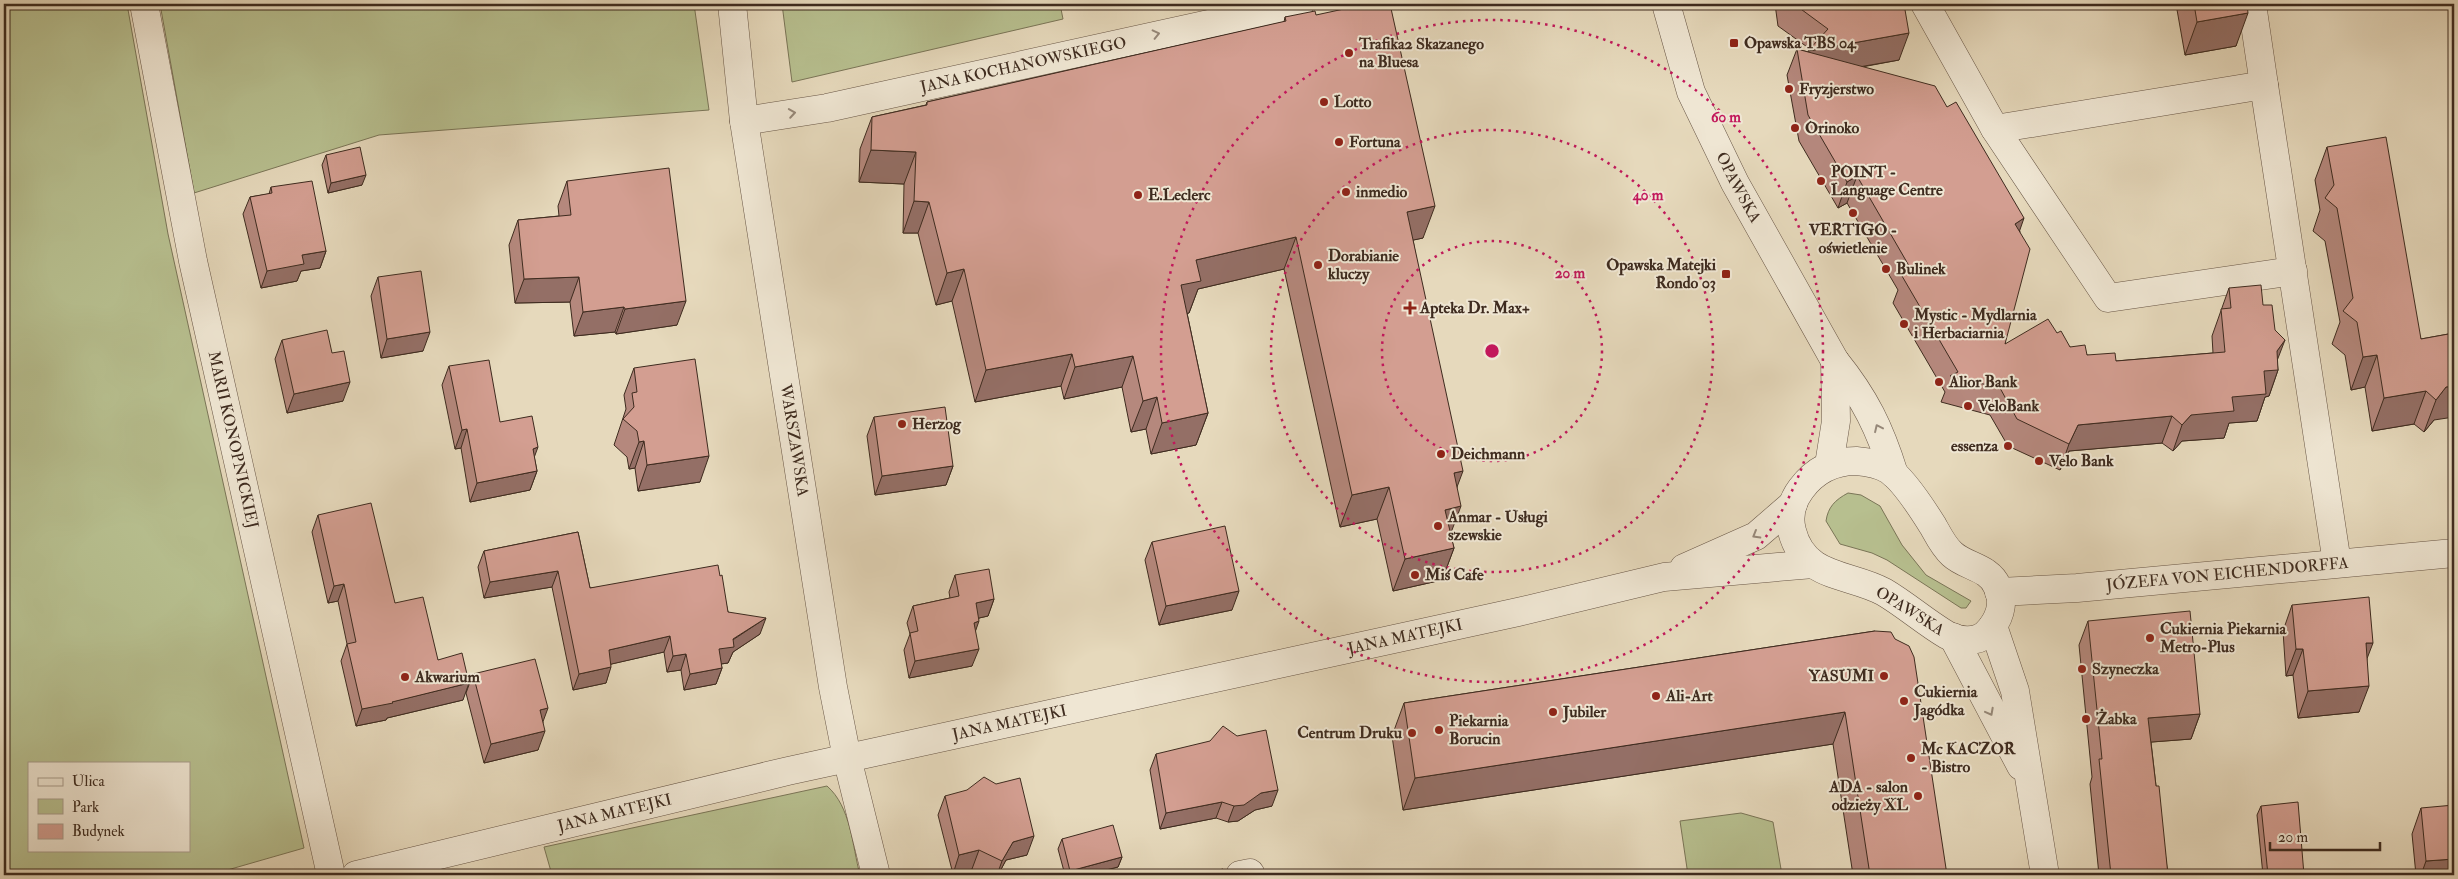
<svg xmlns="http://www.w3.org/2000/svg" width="2458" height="879" viewBox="0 0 2458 879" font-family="'IM FELL Double Pica',serif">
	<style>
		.green { fill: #b7bf8f; stroke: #7a7557; fill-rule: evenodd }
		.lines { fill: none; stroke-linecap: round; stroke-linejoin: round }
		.minor-casing { stroke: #685646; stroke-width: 29 }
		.minor { stroke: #efe6d3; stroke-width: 28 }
		.wall { fill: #b5887d; stroke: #3e2b1f }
		.shaded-wall { fill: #946f66; stroke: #3e2b1f }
		.building { fill: #d39e91; stroke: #3e2b1f }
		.oneway { stroke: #968879 }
		.ring { fill: none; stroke: #c2185b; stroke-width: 2.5; stroke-dasharray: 2.5 5 }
		.poi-dot { fill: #8f2418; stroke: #efe6d3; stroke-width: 2 }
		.labels { text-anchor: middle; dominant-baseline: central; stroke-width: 4; stroke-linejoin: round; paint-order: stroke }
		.poi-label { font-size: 16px; font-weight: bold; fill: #3e2b1f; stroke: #efe6d3; text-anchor: start }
		.street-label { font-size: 16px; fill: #3e2b1f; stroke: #efe6d3 }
		.centre { fill: #c2185b; stroke: #efe6d3; stroke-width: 2.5 }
		.ring-label { font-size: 15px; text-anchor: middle; font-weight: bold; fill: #c2185b; stroke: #efe6d3; stroke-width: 4; stroke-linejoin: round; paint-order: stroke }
	</style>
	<rect width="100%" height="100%" fill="#e6d9bc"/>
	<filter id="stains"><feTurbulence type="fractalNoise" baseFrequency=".004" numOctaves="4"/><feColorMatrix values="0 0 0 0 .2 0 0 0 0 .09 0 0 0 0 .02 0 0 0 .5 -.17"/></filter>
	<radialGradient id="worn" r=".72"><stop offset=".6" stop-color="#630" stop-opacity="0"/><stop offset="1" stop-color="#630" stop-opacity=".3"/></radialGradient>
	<path class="green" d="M4,4H127L168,234L304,848L210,875H4ZM29,763H189V850H29Z
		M160,4H694L709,110L379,135L194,193Z
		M782,4H1060L1063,19L792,82Z
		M1848,493L1861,495L1880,506L1902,545L1926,575L1971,601L1966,608H1961L1887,560L1872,553L1840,544L1826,521C1828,507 1835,500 1848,493Z
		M827,786C851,807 852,845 860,875H552L544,847Z
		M1741,813L1773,822L1782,875H1688L1680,821Z"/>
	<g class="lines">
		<defs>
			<g id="minor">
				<path id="s1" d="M144,4L193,261L331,875"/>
				<path id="s2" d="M732,4L744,121L833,687L847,758L876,875"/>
				<path id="s3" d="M1666,4L1691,92L1735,183L1835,361C1865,398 1880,429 1894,474"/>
				<path d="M1925,4L1995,129L2264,85L2337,563"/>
				<path d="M2252,4L2264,85"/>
				<path id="s4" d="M744,121L827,108L1300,4"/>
				<path d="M1995,129L2108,298L2293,271"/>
				<path d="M1856,461C1867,462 1880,464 1889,470C1904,480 1923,510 1933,526C1938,535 1944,547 1952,554C1966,567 1989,567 1997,586C2006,603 1999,621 1986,634C1976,643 1958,641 1947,635C1925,622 1906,605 1884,592C1849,573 1804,579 1792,531C1788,516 1792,501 1801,489C1815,470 1833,461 1856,461Z"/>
				<path d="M1829,465L1836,421L1835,361"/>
				<path d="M1684,568L1756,536L1793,504"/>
				<path id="s5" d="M1999,592L2077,588L2454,553"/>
				<path d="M1993,626L2015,691L2045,875"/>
				<path d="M1953,637L2021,766"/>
				<path id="s6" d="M356,875L788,771L1518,612L1664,577L1813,564"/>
				<path d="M1240,875L1250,873L1251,875"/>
			</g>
		</defs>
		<use href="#minor" class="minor-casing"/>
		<use href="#minor" class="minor"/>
	</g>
	<path class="wall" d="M1775,4H1904L1899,60L1862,67L2020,231L2005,344L2057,333L2070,347L2087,355L2116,361L2213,353L2212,336L2229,288L2263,305L2277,360L2278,370L2269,396L2265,397L2257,421L2229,423L2224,438L2182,441L2173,451L2162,443L2069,451L2060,470L2008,446L1990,415L1941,402L1945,392L1893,303L1898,290L1847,203L1838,208L1799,141L1787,75L1797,49L1808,52L1810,49L1778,26Z
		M2176,4H2247L2236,46L2185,55Z
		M1316,15L1423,238L1413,240L1457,487L1450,534L1454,548L1442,580L1393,591L1377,519L1340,527L1284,269L1198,289L1189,313H1187L1208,413L1196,445L1151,454L1146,429L1131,432L1122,387L1064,399L1061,386L975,402L952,301L936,305L918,233H903L904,184L859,182L860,149L872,117L926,105L927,102L1284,22L1285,17Z
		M2327,147L2421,339L2454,333L2434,420L2424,432L2414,424L2372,431L2365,387L2351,390L2345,355L2332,344L2340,322L2325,241L2313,231L2320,210L2315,180Z
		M326,155L362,185L328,193L322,165Z
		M567,181L677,325L616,334L615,332L574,336L570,302L515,303L509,245L518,220L559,216L558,206Z
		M271,187L326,251L320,268L301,271L297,281L261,288L243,214L250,197L269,194Z
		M378,277L423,351L381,358L371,296Z
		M282,340L343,401L287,413L275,359Z
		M449,366L500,422L534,456L537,471L530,490L470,502L461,448L455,449L442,385Z
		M634,368L700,482L638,491L635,468L629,469L627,457L614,445L626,409L624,395Z
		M874,417L953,466L946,485L875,495L867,436Z
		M318,515L395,603L438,660L463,700L387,718L386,720L356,726L341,661L347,644L338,601L328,603L312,532Z
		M578,532L590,588L720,576L728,612L760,634L733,652L728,663L721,664L722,668L716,684L684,690L681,670L667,672L664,652L611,664L606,683L573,690L552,587L484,598L478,567L484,551Z
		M1152,542L1232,610L1159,625L1145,560Z
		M955,575L994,599L988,616L979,618L975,632L972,666L909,678L904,650L910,634L907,623L913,606L950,598L949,592Z
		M2292,605L2367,659L2359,712L2298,718L2293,675L2286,676L2283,631Z
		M2088,621L2200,714L2191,739L2151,742L2156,786L2168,875H2099L2090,784L2092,777L2079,645Z
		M1875,631L1947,875H1853L1833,744L1403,810L1392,736L1404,703Z
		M473,674L543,722L538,750L484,763L466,693Z
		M1156,754L1272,806L1255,810L1238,821L1228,822L1216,818L1160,829L1150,770Z
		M945,796L1027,855L1006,860L998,875H986L972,869L953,874L938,815Z
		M2261,806L2304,875H2263L2257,815Z
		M2421,808L2454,875H2416L2412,834Z
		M1062,839L1122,857L1118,867L1086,875H1065L1058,849Z"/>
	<path class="shaded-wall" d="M2248,13L2236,46L2185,55L2197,22Z
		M1909,33L1899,60L1802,77L1808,51Z
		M871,150L916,152L904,184L859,182Z
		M366,175L362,185L328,193L331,183Z
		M1857,176L1847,203L1838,208L1847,182Z
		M914,201L929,202L918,233H903Z
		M1435,206L1423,238L1395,244L1407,212Z
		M2024,218L2015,244V224Z
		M1296,237L1284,269L1198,289L1189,313L1170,317L1181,285L1196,260Z
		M326,251L320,268L301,271L297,281L261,288L267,271L302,255Z
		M964,269L952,301L936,305L947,273Z
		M579,277L570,302L515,303L524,279Z
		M686,301L677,325L616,334L625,309Z
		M624,307L615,332L574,336L583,312Z
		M430,332L423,351L381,358L387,339Z
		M2285,340L2275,366L2278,370L2269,396L2265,397L2257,421L2229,423L2224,438L2182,441L2173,451L2182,425L2191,415L2232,397L2264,371L2277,351Z
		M1072,354L1061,386L975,402L986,370Z
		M2377,355L2365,387L2351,390L2363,357Z
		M1133,356L1122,387L1064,399L1075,367Z
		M350,382L343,401L287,413L294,394Z
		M2454,386V417L2434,420L2424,432L2436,400L2446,387Z
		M2426,391L2414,424L2372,431L2384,398Z
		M1157,397L1146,429L1131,432L1143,401Z
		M1208,413L1196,445L1151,454L1162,423Z
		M2172,416L2162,443L2069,451L2060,470L2069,444L2078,425Z
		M467,429L461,448L455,449L462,430Z
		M644,441L635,468L629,469L639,442Z
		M538,447L531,466L533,449Z
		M709,456L700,482L638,491L647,465Z
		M953,466L946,485L875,495L882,476Z
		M537,471L530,490L470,502L477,483Z
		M1463,471L1451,503L1454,473Z
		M1389,487L1377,519L1340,527L1352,495Z
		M1461,506L1449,538L1445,510Z
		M1454,548L1442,580L1393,591L1405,559Z
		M558,571L552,587L484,598L490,582Z
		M344,584L338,601L328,603L334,586Z
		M1239,591L1232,610L1159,625L1166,606Z
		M994,599L988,616L970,620L976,603Z
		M766,618L760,634L733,652L728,663L713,665L719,649Z
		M979,621L973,638L974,623Z
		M670,636L664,652L603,666L609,650Z
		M2366,643H2373L2363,669Z
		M979,649L972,666L909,678L915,661Z
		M2296,649H2303L2293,675L2286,676Z
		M686,654L681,670L667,672L673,656Z
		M611,667L606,683L573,690L579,674Z
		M722,668L716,684L684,690L690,674Z
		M469,683L463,700L387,718L386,720L356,726L362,709Z
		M2369,686L2359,712L2298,718L2308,691Z
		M548,708L541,727L540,710Z
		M1845,712L1833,744L1403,810L1415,778Z
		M2200,714L2191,739L2139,743L2148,718Z
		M545,731L538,750L484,763L491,744Z
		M1278,790L1272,806L1255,810L1238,821L1228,822L1234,806L1261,793Z
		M1222,802L1216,818L1160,829L1166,813Z
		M1034,836L1027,855L1006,860L998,875H997L1002,861L1013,842Z
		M979,850L972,869L953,874L959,855Z
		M1122,857L1118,867L1086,875H1068L1070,871Z
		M2454,859V875H2421L2426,861Z"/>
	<path class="building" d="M1367,4H1390L1435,206L1407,212L1463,471L1454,473L1461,506L1445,510L1454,548L1405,559L1389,487L1352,495L1296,237L1196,260L1201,281L1181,285L1208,413L1162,423L1157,397L1143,401L1133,356L1075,367L1072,354L986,370L964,269L947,273L929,202L914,201L916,152L871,150L872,117L927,105V102L1286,21L1285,17L1315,11L1316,15Z
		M1794,4H1904L1909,33L1808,51L1828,29Z
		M2194,4H2247L2248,13L2197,22Z
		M1797,49L1935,86L1947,107L1956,102L2024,218L2015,224L2030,249L2005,344L2048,319L2057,333L2061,331L2070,347L2085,345L2087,355L2115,353L2116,361L2225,352L2221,309L2231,308L2229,288L2261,285L2263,305H2272L2275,330L2285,340L2277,351L2278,370L2264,371L2266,394L2232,397L2234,411L2191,415L2182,425L2172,416L2078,425L2069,444L2017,419L2000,388L1950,376L1958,372L1902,276L1912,271L1857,176L1847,182L1808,115Z
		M2386,137L2421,339L2454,333V386L2446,387L2436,400L2426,391L2384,398L2377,355L2363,357L2357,322L2343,311L2353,298L2337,208L2325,198L2334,185L2327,147Z
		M360,147L366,175L331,183L326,155Z
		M669,168L686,301L625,309L624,307L583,312L579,277L524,279L518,220L571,215L567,181Z
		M312,181L326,251L302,255L304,264L267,271L250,197L272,193L271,187Z
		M421,271L430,332L387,339L378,277Z
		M327,330L332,353L344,351L350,382L294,394L282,340Z
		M695,359L709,456L647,465L644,441L639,442L637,431L623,419L634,407L632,393L637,392L634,368Z
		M489,360L500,422L532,416L538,447L533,449L537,471L477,483L467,429L462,430L449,366Z
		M945,407L953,466L882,476L874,417Z
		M371,503L395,603L423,597L438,660L462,653L469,683L392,702L393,703L362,709L347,644L356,642L344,584L334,586L318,515Z
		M1225,526L1239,591L1166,606L1152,542Z
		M578,532L590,588L718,565L720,576L722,575L728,612L766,618L733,639L734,647L719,649L722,668L690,674L686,654L673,656L670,636L609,650L611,667L579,674L558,571L490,582L484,551Z
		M989,569L994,599L976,603L979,621L974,623L979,649L915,661L910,633L918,631L913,606L959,596L955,575Z
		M2369,597L2373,643H2366L2369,686L2308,691L2303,649H2296L2292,605Z
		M2190,611L2200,714L2148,718L2156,786H2159L2168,875H2111L2099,759H2102L2088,621Z
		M1875,631L1891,632L1895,639L1909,646L1914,657L1947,875H1870L1845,712L1415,778L1404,703Z
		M535,659L548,708L540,710L545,731L491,744L473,674Z
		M1223,726L1237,736L1266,730L1278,790L1261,793L1244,805L1234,806L1222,802L1166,813L1156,754L1210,741Z
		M984,777L996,784L1020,778L1034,836L1013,842L1002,861L979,850L959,855L945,796L967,790Z
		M2298,802L2304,875H2268L2261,806Z
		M2454,805V859L2426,861L2421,808Z
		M1113,825L1122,857L1070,871L1062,839Z
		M1223,869L1225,875H1198Z"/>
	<defs><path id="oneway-chevron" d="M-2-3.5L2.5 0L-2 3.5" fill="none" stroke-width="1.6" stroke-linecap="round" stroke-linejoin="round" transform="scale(1.25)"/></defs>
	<g class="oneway">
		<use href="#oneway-chevron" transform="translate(1156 34) rotate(-13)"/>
		<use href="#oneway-chevron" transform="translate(792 113) rotate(-9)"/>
		<use href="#oneway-chevron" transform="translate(1878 428) rotate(-115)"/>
		<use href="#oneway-chevron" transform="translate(1756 535) rotate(150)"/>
		<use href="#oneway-chevron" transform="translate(1990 712) rotate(62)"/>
	</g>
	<g class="ring">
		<circle cx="1492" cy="351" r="110"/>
		<circle cx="1492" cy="351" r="221"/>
		<circle cx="1492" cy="351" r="331"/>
	</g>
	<g class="poi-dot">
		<rect x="1729" y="38" width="10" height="10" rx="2.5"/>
		<circle cx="1349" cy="53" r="5"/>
		<circle cx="1789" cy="89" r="5"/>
		<circle cx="1324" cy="102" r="5"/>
		<circle cx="1795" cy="128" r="5"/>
		<circle cx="1339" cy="142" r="5"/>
		<circle cx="1821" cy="181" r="5"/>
		<circle cx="1346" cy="192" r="5"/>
		<circle cx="1138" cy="195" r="5"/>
		<circle cx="1853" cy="213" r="5"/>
		<circle cx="1318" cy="265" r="5"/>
		<circle cx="1886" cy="269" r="5"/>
		<rect x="1721" y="269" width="10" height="10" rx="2.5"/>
		<path d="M1407.5 300.5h5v5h5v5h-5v5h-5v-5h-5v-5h5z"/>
		<circle cx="1904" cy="324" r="5"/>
		<circle cx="1939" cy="382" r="5"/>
		<circle cx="1968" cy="406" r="5"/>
		<circle cx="902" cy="424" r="5"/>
		<circle cx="2008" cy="446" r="5"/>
		<circle cx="1441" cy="454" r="5"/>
		<circle cx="2039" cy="461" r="5"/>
		<circle cx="1438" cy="526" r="5"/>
		<circle cx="1415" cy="575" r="5"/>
		<circle cx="2150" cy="638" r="5"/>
		<circle cx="2082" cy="669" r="5"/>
		<circle cx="1884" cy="676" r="5"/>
		<circle cx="405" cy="677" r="5"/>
		<circle cx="1656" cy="696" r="5"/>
		<circle cx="1904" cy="701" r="5"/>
		<circle cx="1553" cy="712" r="5"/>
		<circle cx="2086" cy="719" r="5"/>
		<circle cx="1439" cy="730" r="5"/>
		<circle cx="1412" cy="733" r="5"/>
		<circle cx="1911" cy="758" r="5"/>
		<circle cx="1918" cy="796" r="5"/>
	</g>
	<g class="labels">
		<g class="poi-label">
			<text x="1744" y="43">Opawska TBS 04</text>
			<text x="1359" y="44">Trafika2 Skazanego<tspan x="1359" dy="18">na Bluesa</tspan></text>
			<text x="1799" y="89">Fryzjerstwo</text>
			<text x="1334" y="102">Lotto</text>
			<text x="1805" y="128">Orinoko</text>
			<text x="1349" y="142">Fortuna</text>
			<text x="1831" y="172">POINT -<tspan x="1831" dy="18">Language Centre</tspan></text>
			<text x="1356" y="192">inmedio</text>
			<text x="1148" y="195">E.Leclerc</text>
			<text x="1853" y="230" text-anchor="middle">VERTIGO -<tspan x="1853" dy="18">oświetlenie</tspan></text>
			<text x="1328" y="256">Dorabianie<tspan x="1328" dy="18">kluczy</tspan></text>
			<text x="1716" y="265" text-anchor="end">Opawska Matejki<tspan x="1716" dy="18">Rondo 03</tspan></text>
			<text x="1896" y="269">Bulinek</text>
			<text x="1420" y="308">Apteka Dr. Max+</text>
			<text x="1914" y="315">Mystic - Mydlarnia<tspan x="1914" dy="18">i Herbaciarnia</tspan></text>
			<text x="1949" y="382">Alior Bank</text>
			<text x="1978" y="406">VeloBank</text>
			<text x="912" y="424">Herzog</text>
			<text x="1998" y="446" text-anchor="end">essenza</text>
			<text x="1451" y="454">Deichmann</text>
			<text x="2049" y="461">Velo Bank</text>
			<text x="1448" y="517">Anmar - Usługi<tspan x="1448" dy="18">szewskie</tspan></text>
			<text x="1425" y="575">Miś Cafe</text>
			<text x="2160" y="629">Cukiernia Piekarnia<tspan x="2160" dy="18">Metro-Plus</tspan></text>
			<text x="2092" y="669">Szyneczka</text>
			<text x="1874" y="676" text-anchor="end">YASUMI</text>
			<text x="415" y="677">Akwarium</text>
			<text x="1914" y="692">Cukiernia<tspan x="1914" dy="18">Jagódka</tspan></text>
			<text x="1666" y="696">Ali-Art</text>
			<text x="1563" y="712">Jubiler</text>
			<text x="2096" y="719">Żabka</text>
			<text x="1449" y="721">Piekarnia<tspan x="1449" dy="18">Borucin</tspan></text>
			<text x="1402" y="733" text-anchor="end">Centrum Druku</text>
			<text x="1921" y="749">Mc KACZOR<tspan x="1921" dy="18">- Bistro</tspan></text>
			<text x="1908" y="787" text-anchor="end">ADA - salon<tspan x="1908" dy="18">odzieży XL</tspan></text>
		</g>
		<g class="street-label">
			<text stroke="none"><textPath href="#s4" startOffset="285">JANA KOCHANOWSKIEGO</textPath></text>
			<text stroke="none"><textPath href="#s3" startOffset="198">OPAWSKA</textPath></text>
			<text stroke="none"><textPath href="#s1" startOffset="445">MARII KONOPNICKIEJ</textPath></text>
			<text stroke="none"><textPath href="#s2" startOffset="441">WARSZAWSKA</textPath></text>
			<text stroke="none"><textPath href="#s5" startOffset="229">JÓZEFA VON EICHENDORFFA</textPath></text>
			<text transform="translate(1910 611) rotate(32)">OPAWSKA</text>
			<text stroke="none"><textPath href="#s6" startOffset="1076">JANA MATEJKI</textPath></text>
			<text stroke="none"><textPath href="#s6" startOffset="671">JANA MATEJKI</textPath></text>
			<text stroke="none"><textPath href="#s6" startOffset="266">JANA MATEJKI</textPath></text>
		</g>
	</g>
	<circle cx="1492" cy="351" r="8" class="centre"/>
	<g class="ring-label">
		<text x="1726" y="122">60 m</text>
		<text x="1648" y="200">40 m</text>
		<text x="1570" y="278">20 m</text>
	</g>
	<rect width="2458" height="879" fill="none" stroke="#e6d9bc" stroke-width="20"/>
	<rect x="5" y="5" width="2448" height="869" fill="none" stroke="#3e2b1f" stroke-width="2.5"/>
	<rect x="10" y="10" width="2438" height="859" fill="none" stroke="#3e2b1f"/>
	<rect x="28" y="762" width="162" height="90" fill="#efe6d3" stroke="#a89b8b"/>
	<rect x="38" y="778" width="25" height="8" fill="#efe6d3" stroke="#a89b8b"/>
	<text x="72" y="786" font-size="15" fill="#3e2b1f">Ulica</text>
	<rect x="38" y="799" width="25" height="15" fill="#b7bf8f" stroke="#a89b8b"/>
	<text x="72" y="812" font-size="15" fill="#3e2b1f">Park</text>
	<rect x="38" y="824" width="25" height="15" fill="#d39e91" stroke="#a89b8b"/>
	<text x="72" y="836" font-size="15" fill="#3e2b1f">Budynek</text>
	<path d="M2270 842v8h110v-8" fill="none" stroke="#3e2b1f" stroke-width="2.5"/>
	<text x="2278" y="842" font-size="15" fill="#3e2b1f" stroke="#efe6d3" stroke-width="4" paint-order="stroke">20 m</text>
	<rect width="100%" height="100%" filter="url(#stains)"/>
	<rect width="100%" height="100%" fill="url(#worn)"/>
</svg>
